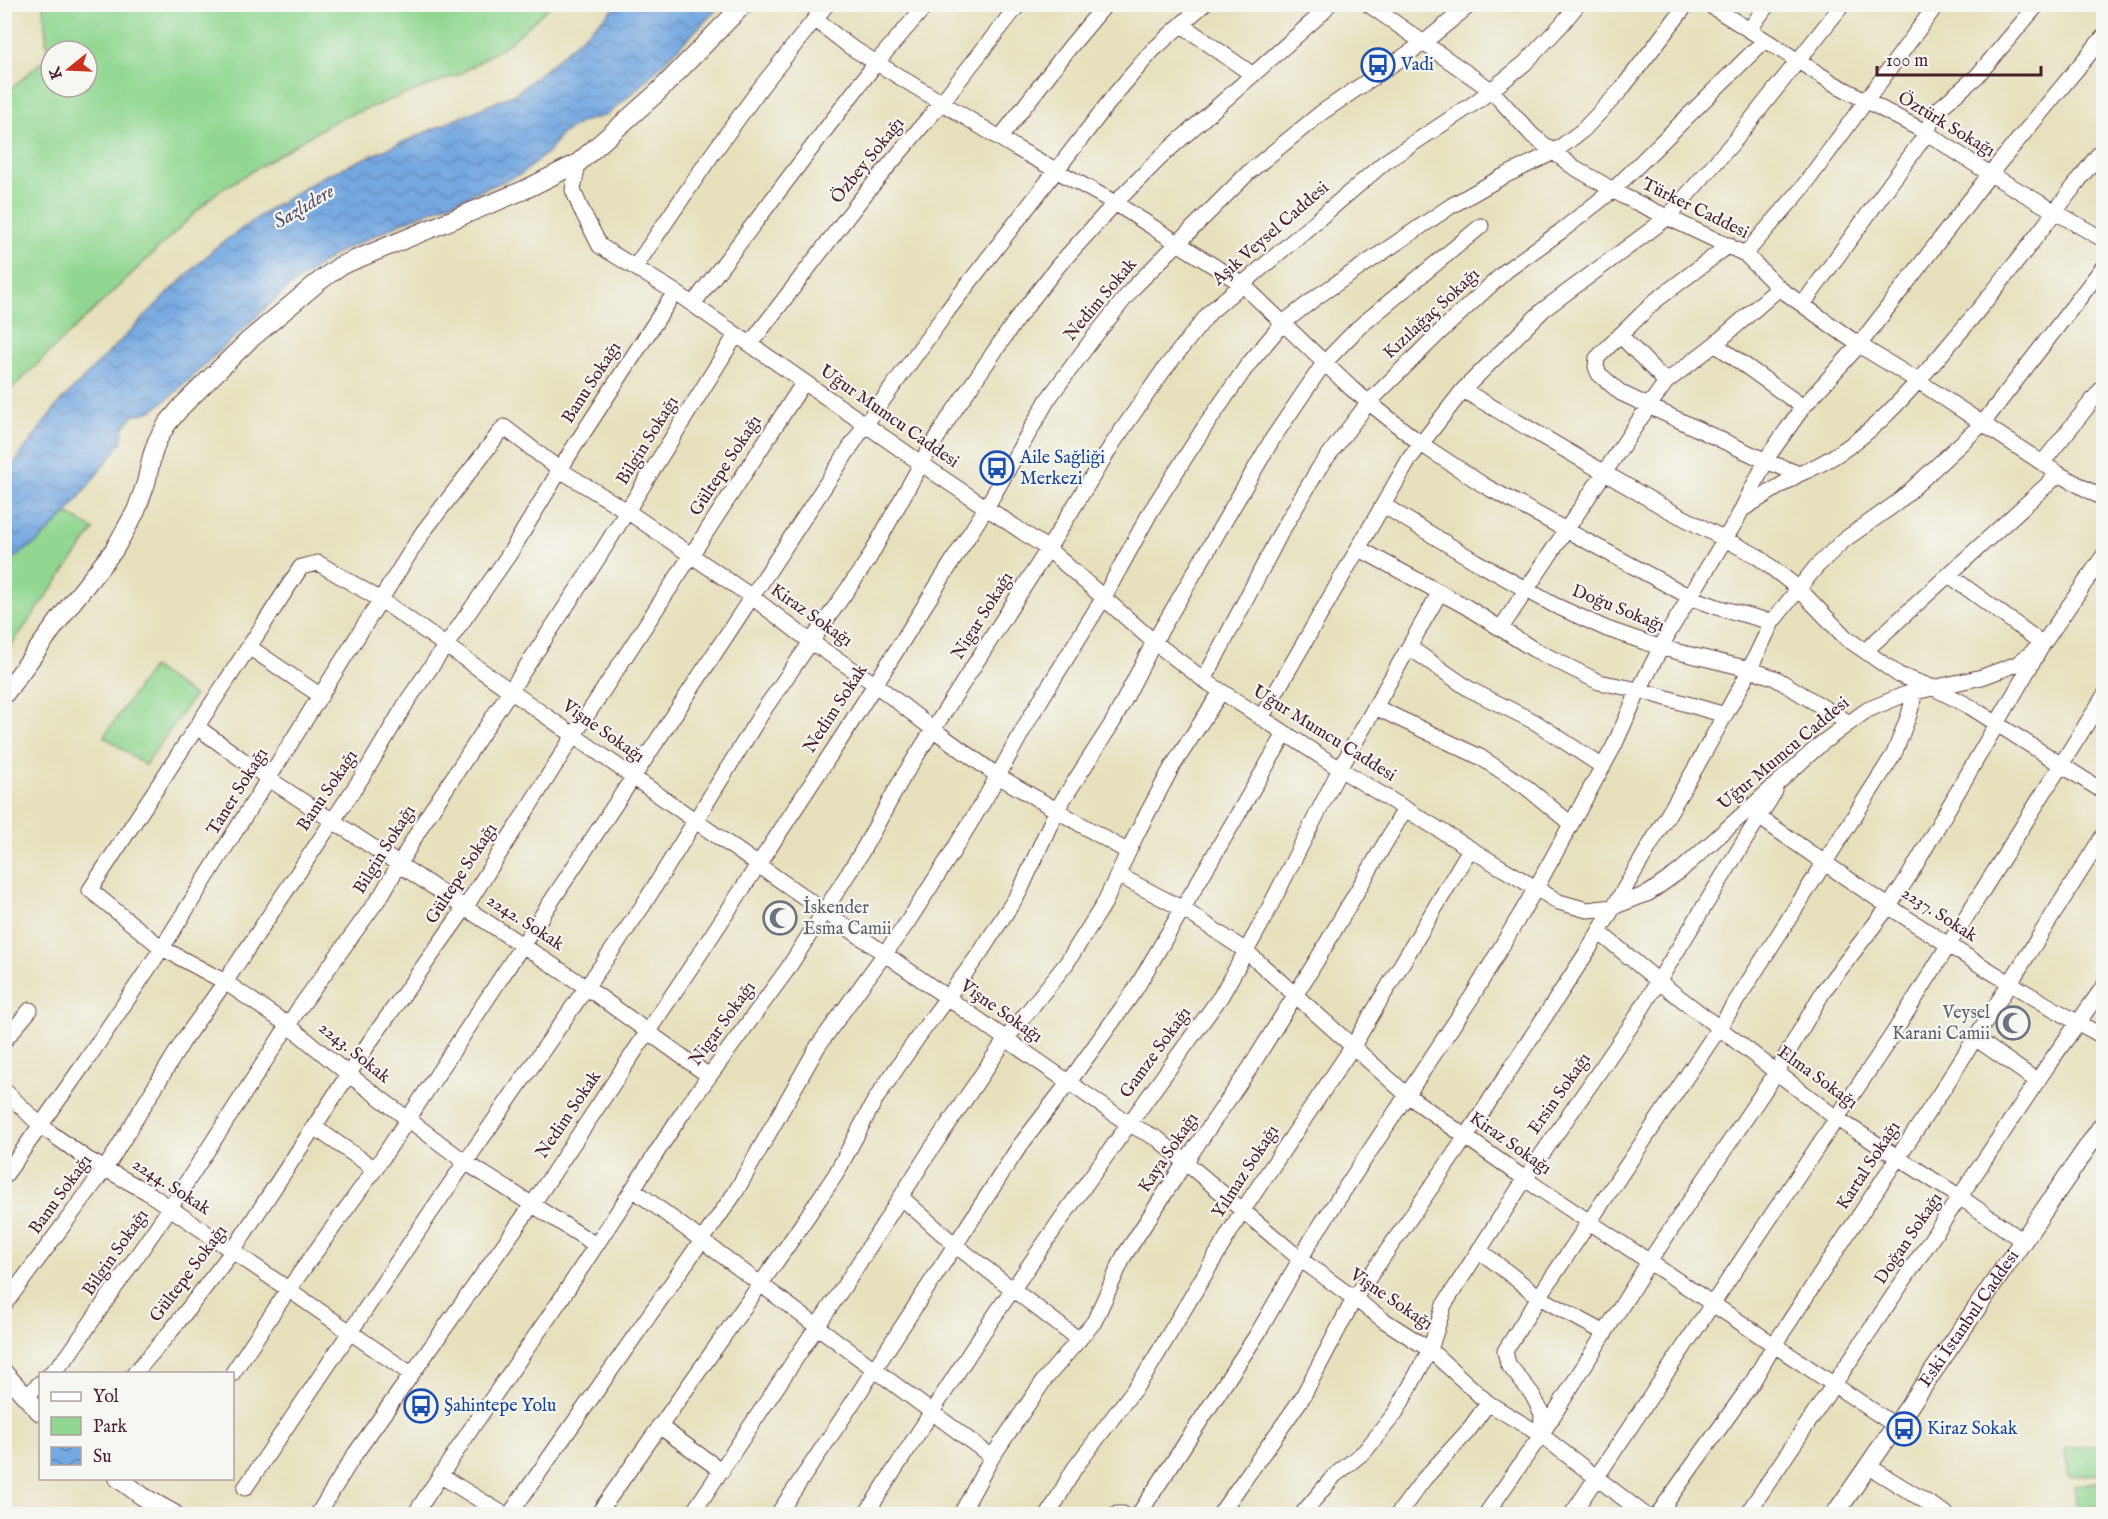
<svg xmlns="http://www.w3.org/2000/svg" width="2108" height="1519" viewBox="0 0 2108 1519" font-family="'IM FELL English',serif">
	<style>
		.green { fill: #91d791; stroke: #6e7b5e; stroke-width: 1.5; fill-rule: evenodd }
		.water { fill: url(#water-waves); stroke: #5f6486; stroke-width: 1.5 }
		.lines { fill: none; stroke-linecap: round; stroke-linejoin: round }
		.minor-casing { stroke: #613c41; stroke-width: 17 }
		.major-casing { stroke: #613c41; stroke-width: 20 }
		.minor { stroke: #fff; stroke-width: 15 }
		.major { stroke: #fff; stroke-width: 18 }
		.labels { text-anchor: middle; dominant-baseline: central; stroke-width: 4.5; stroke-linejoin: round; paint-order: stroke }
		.transit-label { font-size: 18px; fill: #164399; stroke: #f6f6f2; text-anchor: start }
		.street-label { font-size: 18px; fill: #4a1f2b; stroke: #f6f6f2 }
		.worship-label { font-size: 18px; fill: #5b616d; stroke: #f6f6f2; text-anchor: start }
		.water-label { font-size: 20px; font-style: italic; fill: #594f6b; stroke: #f6f6f2 }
	</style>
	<defs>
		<pattern id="water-waves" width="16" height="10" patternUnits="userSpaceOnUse" patternTransform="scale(1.5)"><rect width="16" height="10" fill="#74a8e1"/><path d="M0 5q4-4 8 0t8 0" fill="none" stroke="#6188b7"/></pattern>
	</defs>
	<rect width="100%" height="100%" fill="#f6f6f2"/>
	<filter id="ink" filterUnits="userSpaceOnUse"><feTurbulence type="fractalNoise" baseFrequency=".0167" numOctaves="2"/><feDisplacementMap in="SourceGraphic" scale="12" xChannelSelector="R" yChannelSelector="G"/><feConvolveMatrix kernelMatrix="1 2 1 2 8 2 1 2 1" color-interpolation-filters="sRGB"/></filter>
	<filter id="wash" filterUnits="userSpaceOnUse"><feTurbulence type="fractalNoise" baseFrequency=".008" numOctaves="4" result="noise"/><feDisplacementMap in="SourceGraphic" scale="24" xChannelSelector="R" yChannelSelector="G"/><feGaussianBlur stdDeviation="1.35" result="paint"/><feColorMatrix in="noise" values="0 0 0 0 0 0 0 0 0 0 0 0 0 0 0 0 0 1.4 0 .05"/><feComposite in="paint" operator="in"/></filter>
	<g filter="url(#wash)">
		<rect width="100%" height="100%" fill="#e6e0bc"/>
		<path class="green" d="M43,5V4L551,5L511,42L460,74L336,120L216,193L5,395V94L48,56ZM51,51H87V87H51Z
			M67,513L94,530L5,654V564L39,541Z
			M152,667L194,696L145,765L104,736Z
			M2103,1444V1473L2069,1477L2065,1449Z
			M2103,1481V1505L2077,1509L2074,1486Z"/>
		<path class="water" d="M618,5H721L636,90L607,115L581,122L561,134L549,151L521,174L399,224L337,253L286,289L170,397L151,411L133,416L123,428L121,443L67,513L39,541L5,564V471L15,462L59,403L158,303L215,248L268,210L324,176L515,94L548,67Z"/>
	</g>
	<g filter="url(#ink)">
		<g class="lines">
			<defs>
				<path id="minor" d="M1368,4L1491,90L1533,136L1572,166L1625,197L1745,254L1779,288L1859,345L1918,381L2059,474L2104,499
					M1708,4L1833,83L1927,133L1990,174L2104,240
					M816,20L849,46L1016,148L1115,203L1242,284L1352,389L1421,444L1485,486L1690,597L1720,608L1772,622
					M1182,25L1253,75
					M1749,30L1768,4
					M1000,138L1070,47L1106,4
					M578,163L573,190L580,207L600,246L675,292L945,480L1048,549L1154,642L1204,680L1340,769L1492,862L1559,902L1587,910L1613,907L1649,893L1680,871L1822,743L1867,710L1906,694L1982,677L2017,664L2043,644L2104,555
					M1729,245L1655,301L1597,358L1596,367L1599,374L1621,393L1766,461L1799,474C1862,449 1907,395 1949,345C2004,281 2053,214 2104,147
					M1745,254L1800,191L1937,4
					M635,267L713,153L761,87L827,4
					M693,304L876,63L927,4
					M1803,304L1927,133L1934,113L1977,76L2038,4
					M1620,335L1666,382
					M750,344L861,199L941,103L1019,4
					M1715,344L1803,407
					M1463,390L1663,507L1757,556L1799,589L1846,638L1865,651L1899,675L1934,688L1969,706L2104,792
					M2043,462L2104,386
					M1383,505L1475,561L1554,605L1607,629L1662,648L1749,669L1775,678L1849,723
					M1743,509L1799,474
					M1358,548L1465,606L1533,649L1599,682L1639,690L1725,715
					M1501,628L1648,407L1666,382L1715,344L1779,288
					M249,647L321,696
					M1409,647L1469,689L1535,722L1603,767
					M1865,651L2059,474
					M1204,680L1280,534L1319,468L1368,403L1441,331L1507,270L1560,232L1613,190L1765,40
					M1375,707L1480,757L1526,787L1571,824
					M1261,718L1410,458L1463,390L1543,310L1667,218L1736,139L1843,4
					M197,727L269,779L586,987L709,1076
					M1759,817C1870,896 1984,972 2104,1037
					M1118,875L1183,909L1246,951L1407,1095L1525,1179L1896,1426
					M1599,932L1658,981L1836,1118L1960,1197L2023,1241
					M1975,1038L2037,1081
					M4,1041L30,1010
					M4,1090L41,1126L87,1159L147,1192L411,1374
					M314,1127L375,1169
					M4,1177L86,1061L162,948L423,532L504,427L560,470L627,511L752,597L811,642L875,684L934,730L998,776L1128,852
					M633,1189L992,1457
					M901,1197L955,1245L1079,1340
					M596,1245L465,1162L348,1074L288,1025L225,982L162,948L90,890L301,567L318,563L381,600L1006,1039L1129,1124L1158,1139L1300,1259L1385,1321L1430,1350L1488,1403L1541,1435L1644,1514
					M1479,1250L1539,1297L1605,1333
					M4,1305L105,1169L185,1038L225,982L366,771L408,700L510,553L572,450L675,292
					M50,1374L67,1357L170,1208L298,1010L382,894L423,823L598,558L736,335
					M134,1374L171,1331L232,1252L371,1040L465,908L574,735L804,382
					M232,1374L288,1290L375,1169L865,425L948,310L1117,92L1152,51L1204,4
					M26,1397L40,1383
					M659,1426L722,1471
					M1541,1434L1542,1414L1532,1394L1508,1364L1505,1351L1539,1297L1719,1028L1894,754L1909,715L1915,692
					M1868,1466L1946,1514
					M441,1476L503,1514
					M245,1488L433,1209L642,907L765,708L868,560L921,464L949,418L1016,320L1058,266L1115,203L1164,154L1321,14L1329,4
					M1303,1513L1334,1476L1365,1451L1396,1412L1430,1350L1444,1305L1525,1179L1634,1021L1775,791
					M318,1514L355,1454L532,1205L699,955L842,737L986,508L1048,399L1091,341L1133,288L1249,172L1321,113L1422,44L1471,4
					M415,1514L473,1426L559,1302L683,1112L787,970L860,855L903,777L1048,549L1113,443L1163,371L1210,312L1385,162L1476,102L1524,64L1562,24L1578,4
					M510,1514L735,1193L818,1046L907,923L950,856L986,797L1032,714L1104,597L1151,511L1204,428L1247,366L1283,323L1318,296L1451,206L1502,177L1554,152L1583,130L1620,91L1687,4
					M598,1514L788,1245L836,1174L875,1100L918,1037L980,953L1020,891L1057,809L1113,722L1154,642L1273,438L1324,363L1358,328L1481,226
					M692,1514L850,1277L930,1151L1006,1039L1066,964L1104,904L1137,833L1172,767L1221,692
					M778,1514L842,1419L1019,1147L1069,1082L1135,990L1285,734
					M866,1514L984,1331L1068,1209L1221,996L1260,926L1340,769L1440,592
					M961,1514L992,1457L1045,1379L1094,1322L1124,1256L1186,1161L1250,1068L1317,960L1405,809
					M1049,1514L1074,1469L1145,1375L1243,1210L1353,1046L1470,849
					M1117,1514H1123
					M1139,1514L1258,1333L1313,1237L1473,995L1536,888L1614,746L1639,690L1670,630L1737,519L1769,455L1803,407L1859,345L1990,174L2104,36
					M1220,1514L1302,1398L1354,1299L1466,1137L1589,949L1696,767L1746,677L1772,622L1816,567L1844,540L1898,502L1983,423L2104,266
					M1398,1514L1424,1479L1468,1431L1488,1403
					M1486,1514L1541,1435L1649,1262L1776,1073L1824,990L1889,906L1909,876L2043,644L1949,575
					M1572,1514L1893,1034L2104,696
					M1658,1514L1752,1383L1774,1345L1943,1089L2104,834
					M1747,1514L2050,1062L2104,986"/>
				<g id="major">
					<path d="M4,695L71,604L114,550L136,511L146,483L152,456L157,441L167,424L182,406L247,342L317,283L340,266L524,190L578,163L658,92L744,4"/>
					<path d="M4,1373L40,1412"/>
					<path d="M118,1478L142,1496L174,1514"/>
					<path id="s1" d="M1835,1514L2104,1123"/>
				</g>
			</defs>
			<use href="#minor" class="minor-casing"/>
			<use href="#major" class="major-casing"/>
			<use href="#minor" class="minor"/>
			<use href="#major" class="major"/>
		</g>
	</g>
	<defs>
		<symbol id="bus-ring" viewBox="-11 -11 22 22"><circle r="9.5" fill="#f6f6f2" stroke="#1a4fb4" stroke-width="1.5"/><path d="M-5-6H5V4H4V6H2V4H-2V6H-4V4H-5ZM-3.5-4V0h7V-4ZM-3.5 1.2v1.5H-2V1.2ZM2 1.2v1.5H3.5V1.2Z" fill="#1a4fb4"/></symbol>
		<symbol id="mosque-ring" viewBox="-11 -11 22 22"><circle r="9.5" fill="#f6f6f2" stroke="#6b7280" stroke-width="1.5"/><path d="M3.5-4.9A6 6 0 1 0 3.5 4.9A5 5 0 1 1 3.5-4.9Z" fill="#6b7280"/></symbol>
	</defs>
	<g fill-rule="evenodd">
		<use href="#bus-ring" x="1359" y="46" width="38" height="38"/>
		<use href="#bus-ring" x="978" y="449" width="38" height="38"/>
		<use href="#mosque-ring" x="761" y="899" width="38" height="38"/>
		<use href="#mosque-ring" x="1994" y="1004" width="38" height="38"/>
		<use href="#bus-ring" x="402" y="1387" width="38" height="38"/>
		<use href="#bus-ring" x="1885" y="1410" width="38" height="38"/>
	</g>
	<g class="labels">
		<g class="transit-label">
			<text x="1401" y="65">Vadi</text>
			<text x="1020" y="458">Aile Sağliği<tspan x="1020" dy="21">Merkezi</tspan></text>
			<text x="444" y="1406">Şahintepe Yolu</text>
			<text x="1927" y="1429">Kiraz Sokak</text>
		</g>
		<g class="street-label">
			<text transform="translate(1946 125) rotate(31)">Öztürk Sokağı</text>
			<text transform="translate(868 161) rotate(-51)">Özbey Sokağı</text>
			<text transform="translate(1695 209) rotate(26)">Türker Caddesi</text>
			<text transform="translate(1271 234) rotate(-41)">Aşık Veysel Caddesi</text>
			<text transform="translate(1101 300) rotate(-50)">Nedim Sokak</text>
			<text transform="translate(1432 314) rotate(-43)">Kızılağaç Sokağı</text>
			<text transform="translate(592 383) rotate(-57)">Banu Sokağı</text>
			<text transform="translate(889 417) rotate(35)">Uğur Mumcu Caddesi</text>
			<text transform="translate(648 441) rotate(-58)">Bilgin Sokağı</text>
			<text transform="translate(726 466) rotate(-57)">Gültepe Sokağı</text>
			<text transform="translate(1618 609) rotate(22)">Doğu Sokağı</text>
			<text transform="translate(811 616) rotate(35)">Kiraz Sokağı</text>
			<text transform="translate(983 616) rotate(-58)">Nigar Sokağı</text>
			<text transform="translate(836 709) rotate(-57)">Nedim Sokak</text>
			<text transform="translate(603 732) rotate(35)">Vişne Sokağı</text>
			<text transform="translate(1324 734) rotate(32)">Uğur Mumcu Caddesi</text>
			<text transform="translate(1784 754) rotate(-40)">Uğur Mumcu Caddesi</text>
			<text transform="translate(328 791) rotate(-56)">Banu Sokağı</text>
			<text transform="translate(238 792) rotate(-58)">Taner Sokağı</text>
			<text transform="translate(385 850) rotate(-58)">Bilgin Sokağı</text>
			<text transform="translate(462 874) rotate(-57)">Gültepe Sokağı</text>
			<text transform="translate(1939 915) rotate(33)">2237. Sokak</text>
			<text transform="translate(525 923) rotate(33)">2242. Sokak</text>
			<text transform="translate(1001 1012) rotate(35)">Vişne Sokağı</text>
			<text transform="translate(723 1024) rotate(-54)">Nigar Sokağı</text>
			<text transform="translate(354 1053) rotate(39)">2243. Sokak</text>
			<text transform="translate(1156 1053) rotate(-54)">Gamze Sokağı</text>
			<text transform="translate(1817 1078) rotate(36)">Elma Sokağı</text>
			<text transform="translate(1560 1094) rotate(-55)">Ersin Sokağı</text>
			<text transform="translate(569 1115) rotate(-56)">Nedim Sokak</text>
			<text transform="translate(1510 1144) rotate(35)">Kiraz Sokağı</text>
			<text transform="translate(1169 1153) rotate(-56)">Kaya Sokağı</text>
			<text transform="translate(1869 1166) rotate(-57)">Kartal Sokağı</text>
			<text transform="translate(1246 1172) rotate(-57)">Yılmaz Sokağı</text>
			<text transform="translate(171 1187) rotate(33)">2244. Sokak</text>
			<text transform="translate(61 1195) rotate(-54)">Banu Sokağı</text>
			<text transform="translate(1909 1239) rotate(-56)">Doğan Sokağı</text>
			<text transform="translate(116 1253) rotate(-55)">Bilgin Sokağı</text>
			<text transform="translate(189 1274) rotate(-53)">Gültepe Sokağı</text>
			<text transform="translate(1391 1300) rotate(34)">Vişne Sokağı</text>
			<text stroke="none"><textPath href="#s1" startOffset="237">Eski İstanbul Caddesi</textPath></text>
		</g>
		<g class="worship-label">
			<text x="803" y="908">İskender<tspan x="803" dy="21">Esma Camii</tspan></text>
			<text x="1990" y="1013" text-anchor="end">Veysel<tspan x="1990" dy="21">Karani Camii</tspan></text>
		</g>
		<g class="water-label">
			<text transform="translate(304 207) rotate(-31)">Sazlıdere</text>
		</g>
	</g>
	<rect width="2108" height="1519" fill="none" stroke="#f6f6f2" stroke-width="24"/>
	<rect x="39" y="1372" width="195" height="108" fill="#f6f6f2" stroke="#b1a0a2" stroke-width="1.5"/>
	<rect x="51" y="1392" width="30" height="9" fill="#ffffff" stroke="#b1a0a2" stroke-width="1.5"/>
	<text x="93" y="1402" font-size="18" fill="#4a1f2b">Yol</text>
	<rect x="51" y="1417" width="30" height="18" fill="#91d791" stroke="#b1a0a2" stroke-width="1.5"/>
	<text x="93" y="1432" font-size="18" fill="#4a1f2b">Park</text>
	<rect x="51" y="1447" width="30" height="18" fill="url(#water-waves)" stroke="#b1a0a2" stroke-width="1.5"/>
	<text x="93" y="1462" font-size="18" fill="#4a1f2b">Su</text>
	<g transform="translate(69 69) rotate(252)"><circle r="28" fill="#f6f6f2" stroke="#b1a0a2" stroke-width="1.5"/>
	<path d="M0-4.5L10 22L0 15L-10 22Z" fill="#c8321e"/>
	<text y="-9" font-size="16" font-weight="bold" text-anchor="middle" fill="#4a1f2b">K</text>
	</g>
	<path d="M1877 66v9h164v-9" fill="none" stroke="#4a1f2b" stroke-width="3"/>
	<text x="1886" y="66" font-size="18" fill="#4a1f2b" stroke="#f6f6f2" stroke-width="4.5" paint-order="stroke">100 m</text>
</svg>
